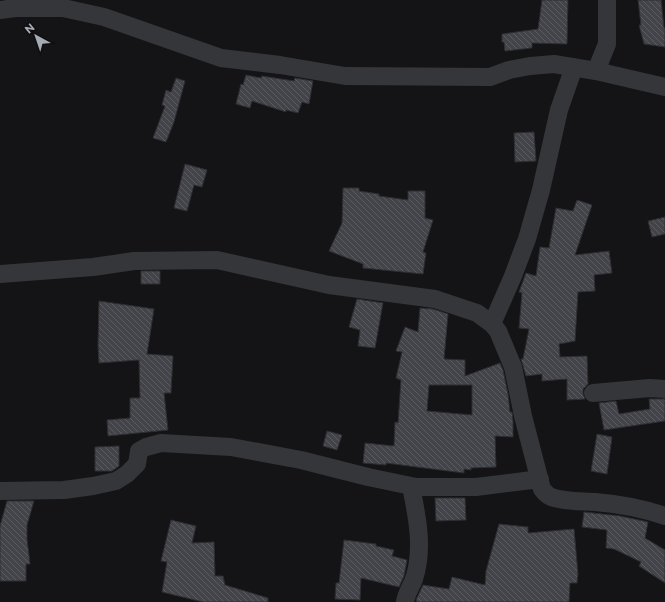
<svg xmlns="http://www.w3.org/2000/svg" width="665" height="602" viewBox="0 0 665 602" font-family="Montserrat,sans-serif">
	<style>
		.building { fill: url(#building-back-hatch); stroke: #2e2e32; fill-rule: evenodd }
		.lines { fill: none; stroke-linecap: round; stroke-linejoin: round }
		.street { stroke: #35363a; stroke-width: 18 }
	</style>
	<defs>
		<pattern id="building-back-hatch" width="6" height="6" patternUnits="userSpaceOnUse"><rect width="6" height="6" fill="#434449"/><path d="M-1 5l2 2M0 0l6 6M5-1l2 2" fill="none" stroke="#5b5c61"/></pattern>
	</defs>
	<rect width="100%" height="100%" fill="#141416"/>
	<path class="building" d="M542,0H568L567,44L532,43V48L505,51L504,42H502V34L538,29Z
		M638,0H661L664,28H665V47L644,44L639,25H641Z
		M246,75L261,78L262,76L294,81L295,78L313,81L309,104L302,102L298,113L286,110V112L252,101L250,108L236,104L241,84L243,85Z
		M176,78L185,81L174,122L166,142L153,138L165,106L162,105L166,90L171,92Z
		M534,132L536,161L515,162L514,133Z
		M185,164L207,170L202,187L194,185L187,211L174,208Z
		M343,188H359V191L379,194V196L408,200V191H425V218L433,220L423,252L426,253L423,274L363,268V264L329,251L342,223Z
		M577,200L592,205L575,255L609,251L612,273L594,275L595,291L578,292L575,341L559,344L560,357L587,356L588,384L583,389V394L585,399L567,400V379L542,381V374L526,376L521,359H523L529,329L519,328L522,293L519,292L526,273L536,276L540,247L549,248L556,208L573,211Z
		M665,217V234L652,237L648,221Z
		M141,271H160V284H141Z
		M357,299L383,303L375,348L358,346L360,330L349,327Z
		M99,301L154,309L147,354L173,356L171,393H164L168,430L108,436L107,420L130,418V398H140L139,360L99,363L98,346Z
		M420,308L433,309L448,314L444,359L465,360V376L500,363L503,370L508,394L510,412H512L513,421V437L495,436L496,467L471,468V470L464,469V473L386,463V465L363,463L365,443L394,446L395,422L398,423L401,380L396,378L402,352L396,351L405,327L418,332ZM429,385H472V415L427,411Z
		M649,399H665V421L604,430L599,403L616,401L619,414L650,409Z
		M327,431L342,435L337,450L323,446Z
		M597,434L612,437L607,474L591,471Z
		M119,446V466L112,471H95V447Z
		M435,498H465L466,520L436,521Z
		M7,501H34L27,525V539L30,564H26V581H0V526Z
		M584,512L620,516L648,522L645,538L665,550V583L639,566L641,562L614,549L606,548L607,530L582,527Z
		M171,520L196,526L192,543L214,542L215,576H223L225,585L268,598V602H203L162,592L167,562L161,561Z
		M499,524L528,527V533L574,529L578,574L577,583H570L569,602H417L416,600L423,585L449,589L452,577L485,585L486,571Z
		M344,540L376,544V546L394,550L392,556L407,560L404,576L399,587L361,578L360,600L335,599L336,583H339Z"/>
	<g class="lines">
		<path class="street" d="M0,10L15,8H63L104,17L221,58L280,65L345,76L490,77L509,70L530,66L554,64L596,71L665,87
			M596,71L607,44V0
			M0,274L93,267L134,261L217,260L329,285L435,299L477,313L492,324L498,331L513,367L523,416L542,489C545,493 547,495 551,497C565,502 581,501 595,502C619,504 642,508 665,516
			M492,324L513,276L527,239L541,190L559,110L574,67
			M593,393L650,388L665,389
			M0,491L64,490L93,486L116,481L127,474L137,464L139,451L146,447L161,443L231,447L301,460L368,477L416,487H476L540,479
			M405,602C406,594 411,587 414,579C424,549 417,516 411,486"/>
	</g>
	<g transform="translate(36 36) rotate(320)" stroke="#0f0f11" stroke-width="3" paint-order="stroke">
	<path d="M0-3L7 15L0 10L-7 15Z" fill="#a6aab5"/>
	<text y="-6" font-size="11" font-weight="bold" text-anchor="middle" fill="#a6aab5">N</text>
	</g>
</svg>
